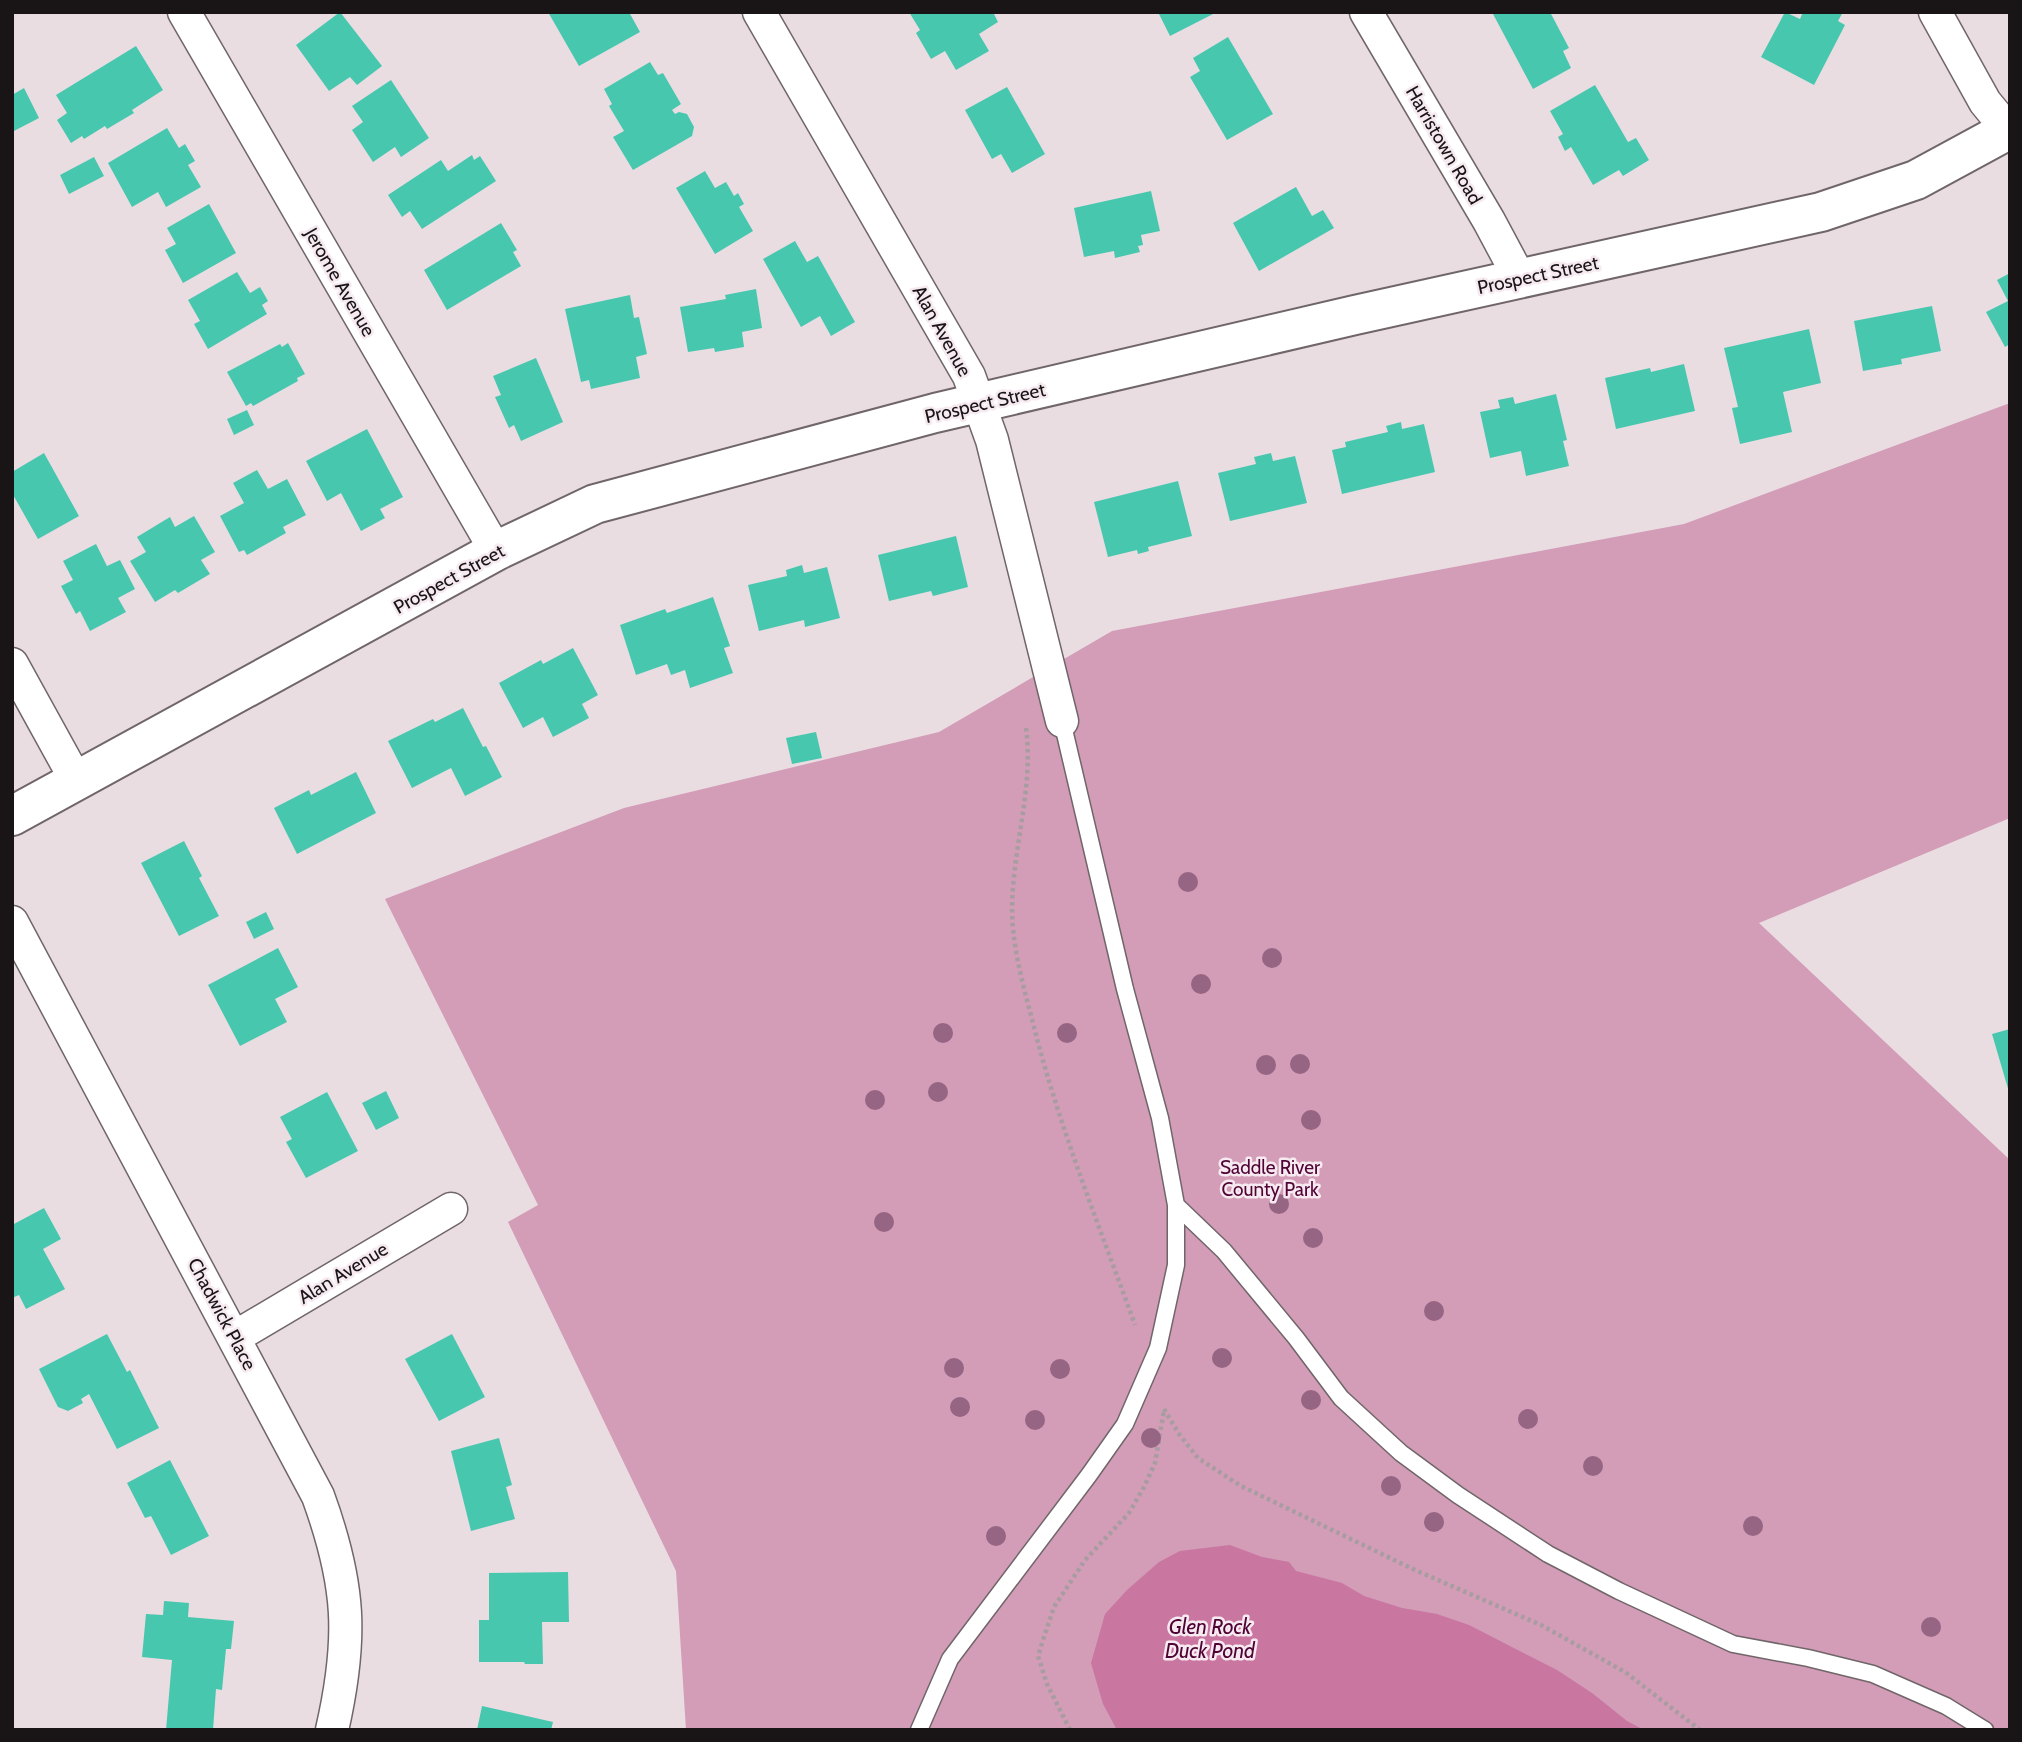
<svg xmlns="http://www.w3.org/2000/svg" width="2022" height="1742" viewBox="0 0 2022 1742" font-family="Cabin,sans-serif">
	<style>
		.green { fill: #d39cb7 }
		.water { fill: #c976a1 }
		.building { fill: #48c7af }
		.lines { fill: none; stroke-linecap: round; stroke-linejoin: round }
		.service-casing { stroke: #70666a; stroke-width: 19 }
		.minor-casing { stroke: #70666a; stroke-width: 35 }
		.secondary-casing { stroke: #70666a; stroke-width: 42 }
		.path { stroke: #a79da1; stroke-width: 4.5; stroke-dasharray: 3.5 3.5; stroke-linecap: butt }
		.service { stroke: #fff; stroke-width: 16 }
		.minor { stroke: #fff; stroke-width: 32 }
		.secondary { stroke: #fff; stroke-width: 38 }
		.tree { fill: #956583 }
		.labels { text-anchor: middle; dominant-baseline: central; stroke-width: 5; stroke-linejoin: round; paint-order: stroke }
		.street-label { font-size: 19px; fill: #191517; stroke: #f6eaf0 }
		.park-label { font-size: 19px; fill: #510335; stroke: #f6eaf0 }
		.water-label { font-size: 21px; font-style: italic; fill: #4f0234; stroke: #f6eaf0 }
	</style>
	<rect width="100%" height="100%" fill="#e9dde2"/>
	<path class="green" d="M2010,403V818L1759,923L2010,1160V1730H686L676,1571L508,1222L538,1205L385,899L624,808L939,732L1112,631L1684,524Z"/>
	<path class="water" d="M1230,1545L1262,1557L1289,1562L1296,1571L1342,1583L1364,1596L1402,1608L1437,1614L1469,1625L1557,1670L1592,1693L1627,1721L1644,1730H1117L1103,1704L1091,1663L1105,1614L1127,1590L1159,1562L1180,1551Z"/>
	<path class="building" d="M340,12L382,66L357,85L350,77L329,91L296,45Z
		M548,12H629L640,32L579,66Z
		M909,12H993L998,22L979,34L989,51L956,70L945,51L931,59L916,33L920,30Z
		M1158,12H1217L1170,36Z
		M1496,12H1550L1569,48L1563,51L1571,68L1533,89L1493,14Z
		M1785,12L1800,19L1803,12H1843L1838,21L1845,25L1814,85L1761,57Z
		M1228,37L1273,114L1227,140L1190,77L1200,71L1193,58Z
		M136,46L163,90L132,110L134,113L107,129L105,126L84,139L82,136L71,143L57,120L67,113L56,95Z
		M650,62L658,75L663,73L681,104L672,110L675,114L679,112L687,114L694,127L692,136L633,170L613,137L624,131L609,106L612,104L604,89Z
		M391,80L429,138L401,157L395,147L373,162L352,130L363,122L352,106Z
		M1595,85L1628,142L1636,138L1649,160L1623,176L1619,170L1593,185L1571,147L1565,151L1558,137L1563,134L1550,111Z
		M1007,87L1045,154L1012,173L1001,154L992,159L965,110Z
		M24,88L39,118L12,132V95Z
		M167,128L179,148L185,144L195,161L188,165L201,187L166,207L158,192L132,207L108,163Z
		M472,155L474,160L480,156L496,181L422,229L410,211L402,217L388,195L441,160L448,171Z
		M94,157L104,176L69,194L60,175Z
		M705,171L715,188L726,182L734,196L738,193L744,204L739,207L753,231L715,254L676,188Z
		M1296,187L1312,216L1323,210L1334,228L1259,271L1233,223Z
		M1151,191L1160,231L1141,235L1143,245L1138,246L1140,252L1115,258L1114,251L1084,257L1074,208Z
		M209,204L236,253L183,283L165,250L176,244L167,228Z
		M501,223L517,250L513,252L521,266L447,310L424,270Z
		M795,241L807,262L818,256L855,322L831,336L820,316L801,327L763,259Z
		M237,272L250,293L260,287L268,301L262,305L267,314L208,349L194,324L200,321L188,300Z
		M2010,273V344L2005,347L1986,312L2008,301L1997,280Z
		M756,289L762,328L742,332L744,347L715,352L714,348L688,352L680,307L726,299L725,295Z
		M630,295L634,318L639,317L647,354L636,357L640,378L591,389L589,380L581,382L565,309Z
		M1932,306L1941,351L1901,359L1902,364L1863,371L1854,321Z
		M1809,329L1821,383L1783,392L1792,432L1740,444L1732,408L1738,407L1724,348Z
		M288,343L305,374L297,378L298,381L253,406L251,403L246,406L227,372L280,344L282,347Z
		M536,358L563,422L521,441L514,425L509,428L495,397L501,395L493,376Z
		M1684,364L1695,411L1616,429L1605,378L1650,368L1651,372Z
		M1556,394L1567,440L1563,441L1569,466L1526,476L1521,451L1490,458L1480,412L1500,408L1498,400L1513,397L1515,404Z
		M247,410L254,425L234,435L227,419Z
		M1401,422L1402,429L1424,424L1435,472L1342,494L1332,450L1346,447L1345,442L1388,432L1386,426Z
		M367,429L403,497L380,509L385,518L361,531L341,493L327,501L306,461Z
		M44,453L79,516L38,539L12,493V472Z
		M1271,453L1273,461L1295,456L1307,503L1230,521L1218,473L1256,464L1254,457Z
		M257,470L268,489L287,479L306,515L283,527L286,533L247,555L244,550L239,552L220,516L244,503L233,483Z
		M1178,481L1192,536L1148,547L1149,551L1138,554L1137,550L1108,557L1094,502Z
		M194,516L215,552L201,560L210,574L178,593L175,590L155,602L130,561L146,552L137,537L170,517L175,527Z
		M956,536L968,587L933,596L931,591L889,601L878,555Z
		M96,544L107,566L120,560L135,589L118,598L126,612L90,631L80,611L76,614L61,586L73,580L63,561Z
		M802,565L804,573L827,567L840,618L805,627L804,620L759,631L748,585L787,576L786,570Z
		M713,597L730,646L724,648L733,673L690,688L685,670L671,675L667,664L636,675L620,625L665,609L667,613Z
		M573,648L598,695L582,704L589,718L553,737L543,717L523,728L499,683L541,660L543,664Z
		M463,708L483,747L486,746L502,777L465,796L451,768L412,788L388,741L433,719L435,722Z
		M816,732L822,758L792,764L786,738Z
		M356,772L376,813L297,854L274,808L309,790L311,795Z
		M184,841L202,876L199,878L219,916L179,936L141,863Z
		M266,912L274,929L254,939L246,922Z
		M278,948L298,987L275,999L287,1022L240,1046L208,985Z
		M2010,1029V1092H2009L1992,1034Z
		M386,1091L399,1118L376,1130L362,1103Z
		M327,1092L358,1151L306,1178L286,1142L292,1139L280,1117Z
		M44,1208L61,1239L43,1249L65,1289L26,1309L19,1295L12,1298V1225Z
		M107,1334L127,1372L130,1370L159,1428L117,1449L89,1394L81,1399L83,1403L68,1411L58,1407L39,1369Z
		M452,1334L485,1397L439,1421L405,1359Z
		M499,1438L512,1485L506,1487L515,1519L471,1531L451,1451Z
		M170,1460L209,1536L171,1555L151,1516L145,1518L127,1483Z
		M568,1572L569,1622H542L543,1664H525L524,1662H479V1620H489V1573Z
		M164,1601L189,1603L188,1617L234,1621L231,1649H226L222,1690L216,1689L213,1730H166L172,1660L142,1657L146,1614L163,1615Z
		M482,1706L553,1722L551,1730H477Z"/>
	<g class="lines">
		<defs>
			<path id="service" d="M1176,1205L1224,1251L1296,1338L1341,1398L1401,1453L1458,1495L1548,1554L1619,1591L1733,1644L1808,1658L1873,1674L1946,1706L1985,1730
				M919,1730L950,1659L1089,1475L1125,1424L1158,1348L1176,1265V1205L1160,1118L1125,989L1062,721"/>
			<path id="minor" d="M184,12L496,551
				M759,12L969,376L992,440L1062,721
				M1366,12L1489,221L1520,279
				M1935,12L1985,102L2008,130
				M12,664L76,780
				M12,922L318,1496C350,1584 353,1638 332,1730
				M235,1337L451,1209"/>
			<path id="secondary" d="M12,816L496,551L595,504L935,413L1355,315L1821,212L1916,180L2010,129"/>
		</defs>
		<use href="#service" class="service-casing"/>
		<use href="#minor" class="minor-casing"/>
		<use href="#secondary" class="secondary-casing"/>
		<path class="path" d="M1026,728C1035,795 1007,861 1013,929C1016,960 1025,993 1033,1023C1059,1127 1099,1225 1135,1325
			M1164,1409L1179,1434L1198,1458L1241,1486L1415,1570L1541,1625L1625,1672L1700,1730
			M1070,1730L1047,1684L1038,1656L1044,1637L1054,1607L1085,1560L1129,1513L1144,1487L1155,1463L1164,1410"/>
		<use href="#service" class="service"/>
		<use href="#minor" class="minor"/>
		<use href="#secondary" class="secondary"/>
	</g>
	<g class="tree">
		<circle cx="1188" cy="882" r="10"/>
		<circle cx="1272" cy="958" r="10"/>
		<circle cx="1201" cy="984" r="10"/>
		<circle cx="943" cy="1033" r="10"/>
		<circle cx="1067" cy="1033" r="10"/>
		<circle cx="1300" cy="1064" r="10"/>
		<circle cx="1266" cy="1065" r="10"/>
		<circle cx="938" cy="1092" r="10"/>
		<circle cx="875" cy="1100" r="10"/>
		<circle cx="1311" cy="1120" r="10"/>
		<circle cx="1279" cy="1204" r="10"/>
		<circle cx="884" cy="1222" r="10"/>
		<circle cx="1313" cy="1238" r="10"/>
		<circle cx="1434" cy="1311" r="10"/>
		<circle cx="1222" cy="1358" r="10"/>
		<circle cx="954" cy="1368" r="10"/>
		<circle cx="1060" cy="1369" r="10"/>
		<circle cx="1311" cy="1400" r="10"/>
		<circle cx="960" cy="1407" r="10"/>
		<circle cx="1528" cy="1419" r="10"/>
		<circle cx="1035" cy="1420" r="10"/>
		<circle cx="1151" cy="1438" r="10"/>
		<circle cx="1593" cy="1466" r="10"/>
		<circle cx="1391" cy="1486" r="10"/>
		<circle cx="1434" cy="1522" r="10"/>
		<circle cx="1753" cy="1526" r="10"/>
		<circle cx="996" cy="1536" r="10"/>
		<circle cx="1931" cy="1627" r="10"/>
	</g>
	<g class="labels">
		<g class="street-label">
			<text transform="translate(1444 145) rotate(60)">Harristown Road</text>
			<text transform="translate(1538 275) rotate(-12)">Prospect Street</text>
			<text transform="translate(340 282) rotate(60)">Jerome Avenue</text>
			<text transform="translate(942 331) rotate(61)">Alan Avenue</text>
			<text transform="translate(985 403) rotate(-13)">Prospect Street</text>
			<text transform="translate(449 579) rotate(-29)">Prospect Street</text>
			<text transform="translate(343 1273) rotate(-31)">Alan Avenue</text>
			<text transform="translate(222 1314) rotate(62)">Chadwick Place</text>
		</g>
		<g class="park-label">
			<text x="1270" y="1167">Saddle River<tspan x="1270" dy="22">County Park</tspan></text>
		</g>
		<g class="water-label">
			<text x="1210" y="1626">Glen Rock<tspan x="1210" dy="24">Duck Pond</tspan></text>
		</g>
	</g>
	<rect width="2022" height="1742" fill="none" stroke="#191517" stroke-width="28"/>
</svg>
